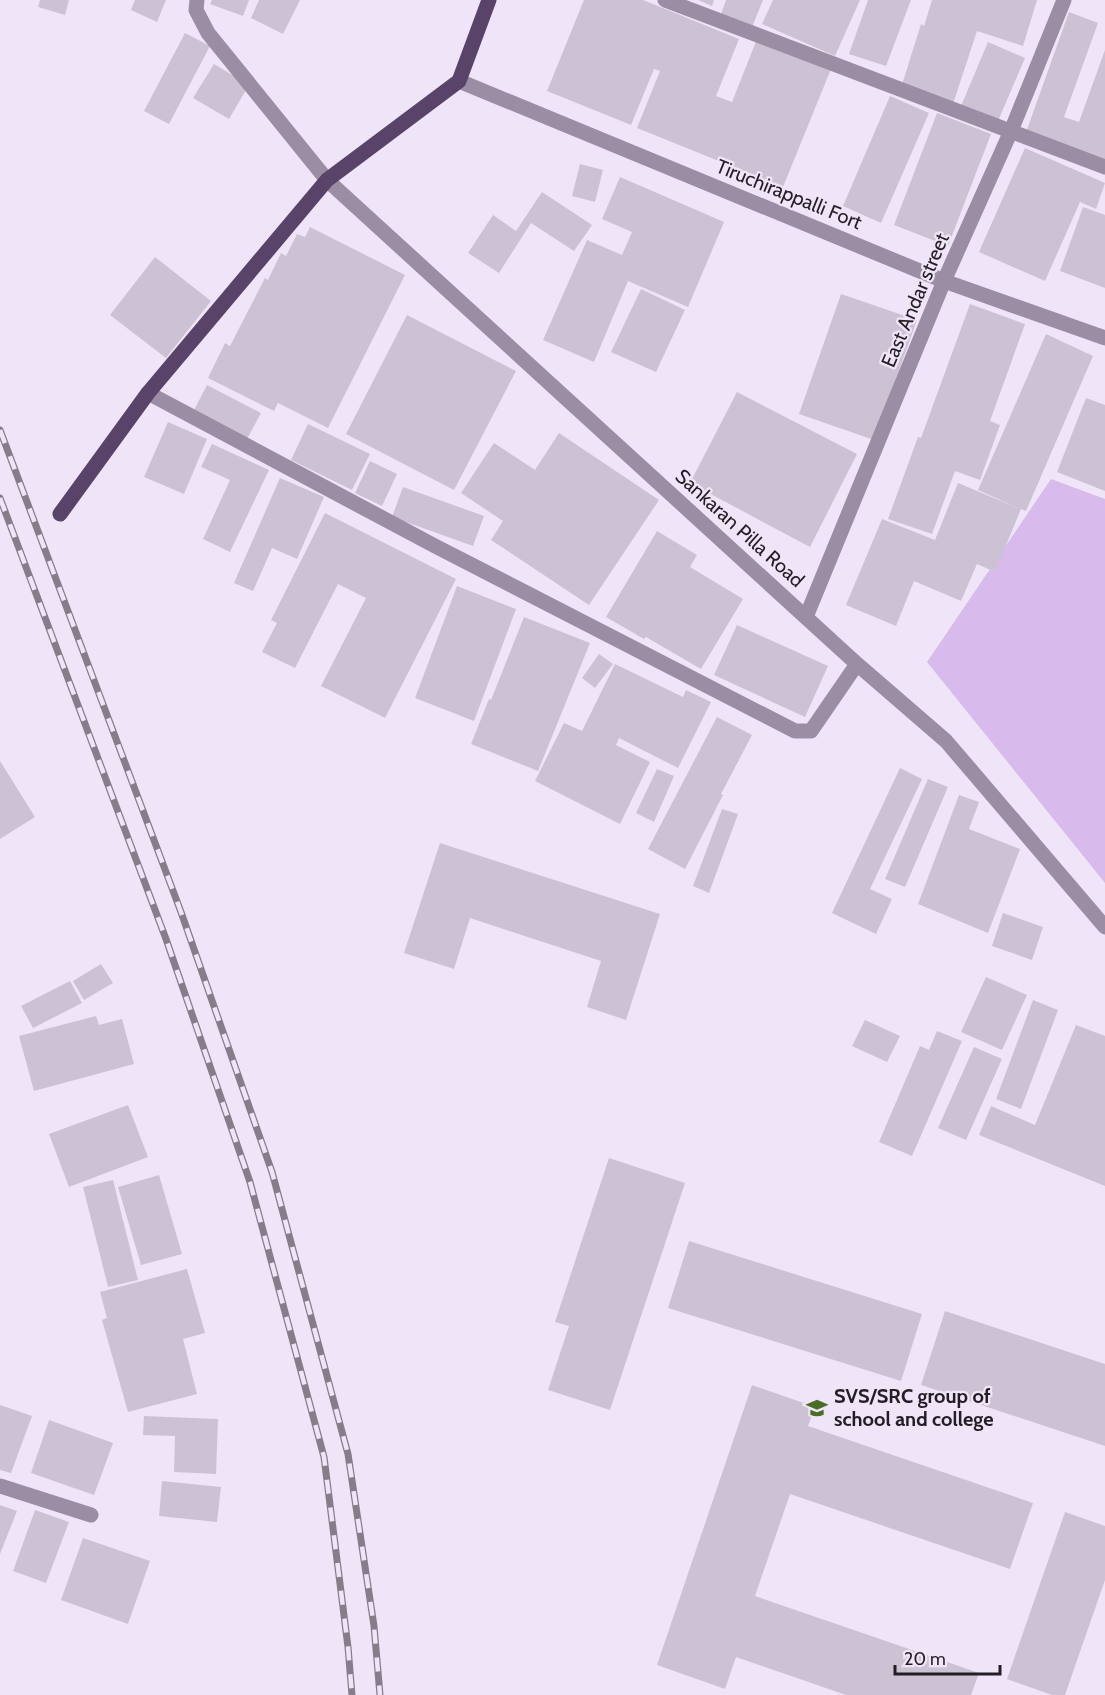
<svg xmlns="http://www.w3.org/2000/svg" width="1105" height="1695" viewBox="0 0 1105 1695" font-family="Cabin,sans-serif">
	<style>
		.green { fill: #d8baed }
		.building { fill: #cdc2d4 }
		.lines { fill: none; stroke-linecap: round; stroke-linejoin: round }
		.minor { stroke: #9b8ea4; stroke-width: 15 }
		.major { stroke: #5a4368; stroke-width: 15 }
		.rail-casing { stroke: #857e8a; stroke-width: 7 }
		.rail { stroke: #f0e5f8; stroke-width: 4.5; stroke-dasharray: 14; stroke-linecap: butt }
		.labels { text-anchor: middle; dominant-baseline: central; stroke-width: 4.5; stroke-linejoin: round; paint-order: stroke }
		.street-label { font-size: 20px; fill: #221e24; stroke: #f0e5f8 }
		.poi-label { font-size: 20px; font-weight: bold; fill: #221e24; stroke: #f0e5f8; text-anchor: start }
	</style>
	<rect width="100%" height="100%" fill="#f0e5f8"/>
	<path class="green" d="M1051,479L1105,499V883L927,662Z"/>
	<path class="building" d="M40,0H69L65,15L38,7Z
		M135,0H166L157,22L131,10Z
		M212,0H249L243,16L210,4Z
		M259,0H300L283,34L251,18Z
		M584,0H643L739,39L716,96L732,102L757,39L831,69L783,187L637,128L660,71L654,69L631,125L547,91Z
		M698,0H714L712,6Z
		M726,0H763L752,27L721,14Z
		M773,0H860L835,56L762,24Z
		M868,0H911L886,66L849,54Z
		M932,0H1037L1023,46L977,31L953,104L901,88L921,24L924,26Z
		M1069,12L1098,23L1064,117L1079,122L1105,50V163L1025,135Z
		M185,33L210,46L169,124L144,111Z
		M988,42L1025,58L998,121L961,106Z
		M214,64L249,85L229,119L193,98Z
		M890,96L929,113L881,223L843,206Z
		M937,113L991,134L948,246L894,225Z
		M1025,148L1105,183L1096,209L1080,202L1045,281L979,252Z
		M580,164L603,170L595,202L572,196Z
		M620,177L724,222L688,307L628,281L594,362L543,340L587,240L622,255L632,232L602,219Z
		M542,192L592,225L574,251L531,223L499,273L468,253L493,215L516,231Z
		M1083,207L1105,215V288L1060,271Z
		M310,227L405,275L328,428L278,403L274,411L208,378L225,343L230,346L265,278L268,280L281,253L286,256L297,234L305,237Z
		M155,257L211,301L166,358L110,315Z
		M641,289L685,310L656,372L611,352Z
		M841,294L917,320L874,440L799,414Z
		M970,304L1025,324L990,421L1000,425L980,480L955,471L932,534L888,519L918,437L921,438Z
		M407,315L516,371L454,490L346,434Z
		M1046,334L1093,356L1026,511L1021,509L995,572L977,564L961,601L914,581L896,626L846,605L882,519L935,540L958,483L1018,508L978,490Z
		M207,385L261,413L247,439L193,412Z
		M737,392L857,454L810,547L690,483Z
		M1086,398L1105,405V491L1057,472Z
		M168,422L207,439L184,494L144,477Z
		M308,424L370,454L352,490L291,460Z
		M559,433L659,500L589,605L491,540L503,521L461,493L494,443L535,470Z
		M212,444L269,470L230,552L203,539L230,480L201,467Z
		M370,461L397,474L382,506L355,493Z
		M280,478L324,497L297,559L272,548L253,591L234,583Z
		M403,487L484,516L473,546L392,517Z
		M325,513L456,579L385,718L321,686L366,598L338,584L295,668L262,652L277,623L271,620Z
		M657,531L697,555L690,567L743,599L701,669L646,637L644,639L606,617Z
		M457,586L516,609L474,721L415,698Z
		M524,617L590,643L538,771L471,744L489,699L491,700Z
		M737,625L828,666L805,717L714,675Z
		M599,654L613,664L595,688L582,678Z
		M615,664L683,697L686,690L711,702L678,768L619,738L616,745L650,762L620,824L535,781L564,723L582,731Z
		M717,717L752,735L721,794L723,795L685,869L648,849Z
		M0,761L35,817L0,839Z
		M900,768L922,779L870,889L892,899L876,934L832,913Z
		M657,769L674,776L654,822L636,813Z
		M928,779L948,787L905,887L885,879Z
		M959,795L979,802L969,829L1020,849L988,933L918,904Z
		M722,809L738,814L709,893L693,886Z
		M440,843L660,914L626,1020L587,1007L601,961L470,918L454,969L404,953Z
		M1003,913L1043,927L1032,960L992,946Z
		M101,964L113,983L84,1000L73,981Z
		M986,977L1027,995L1002,1050L961,1032Z
		M70,981L82,1003L33,1028L21,1006Z
		M1033,1000L1058,1010L1021,1109L996,1099Z
		M96,1016L99,1025L122,1019L134,1064L34,1091L19,1036Z
		M865,1020L900,1036L887,1062L852,1046Z
		M1076,1025L1105,1036V1186L979,1135L991,1106L1035,1125Z
		M937,1031L962,1041L912,1156L879,1142L920,1046L929,1050Z
		M974,1047L1002,1059L966,1140L938,1128Z
		M128,1105L148,1157L69,1187L49,1134Z
		M609,1158L685,1183L610,1410L548,1390L569,1326L555,1322Z
		M159,1175L182,1254L141,1265L118,1187Z
		M113,1180L138,1280L108,1287L83,1187Z
		M689,1241L922,1314L901,1381L668,1308Z
		M187,1269L205,1333L183,1339L197,1394L128,1412L102,1320L107,1318L100,1292Z
		M945,1311L1105,1364V1446L921,1385Z
		M752,1385L815,1407L808,1426L1033,1503L1010,1569L790,1494L755,1596L979,1673L971,1695H846L736,1657L725,1689L657,1665Z
		M0,1405L32,1416L11,1473L0,1470Z
		M144,1416L218,1419L216,1474L174,1472L175,1436L143,1435Z
		M49,1420L113,1443L94,1495L31,1473Z
		M162,1481L221,1487L217,1522L159,1516Z
		M0,1505L17,1511L0,1554Z
		M35,1510L69,1522L46,1583L13,1571Z
		M1065,1512L1105,1526V1580L1065,1695H1052L1007,1679Z
		M83,1538L150,1561L128,1624L61,1600Z"/>
	<g class="lines">
		<path class="minor" d="M197,0L196,10L208,33L327,180L857,664L946,741L1105,927
			M665,0L1105,167
			M459,81L944,281L1105,338
			M148,393L435,546L795,731H811L857,664
			M806,617L944,281L1011,131L1064,0
			M0,1486L91,1515"/>
		<path class="major" d="M60,514L148,393L327,180L459,81L489,0"/>
		<defs>
			<path id="rail" d="M0,430L181,912L272,1172L348,1454L374,1626L380,1695
				M0,498L166,939L250,1182L324,1457L348,1647L352,1695"/>
		</defs>
		<use href="#rail" class="rail-casing"/>
		<use href="#rail" class="rail"/>
	</g>
	<defs>
		<symbol id="university-bare" viewBox="-9 -9 18 18"><path d="M0-5L7-2L0 1L-7-2ZM-4 1L0 2.5L4 1V4Q0 6-4 4Z" fill="#4a6d26" stroke="#f0e5f8" stroke-width="2.5" paint-order="stroke"/></symbol>
	</defs>
	<g fill-rule="evenodd">
		<use href="#university-bare" x="802" y="1393" width="30" height="30"/>
	</g>
	<g class="labels">
		<g class="street-label">
			<text transform="translate(789 194) rotate(22)">Tiruchirappalli Fort</text>
			<text transform="translate(915 300) rotate(-67)">East Andar street</text>
			<text transform="translate(740 528) rotate(42)">Sankaran Pilla Road</text>
		</g>
		<g class="poi-label">
			<text x="834" y="1396">SVS/SRC group of<tspan x="834" dy="23">school and college</tspan></text>
		</g>
	</g>
	<path d="M895 1665v9h105v-9" fill="none" stroke="#221e24" stroke-width="3"/>
	<text x="904" y="1665" font-size="18" fill="#221e24" stroke="#f0e5f8" stroke-width="4.5" paint-order="stroke">20 m</text>
</svg>
